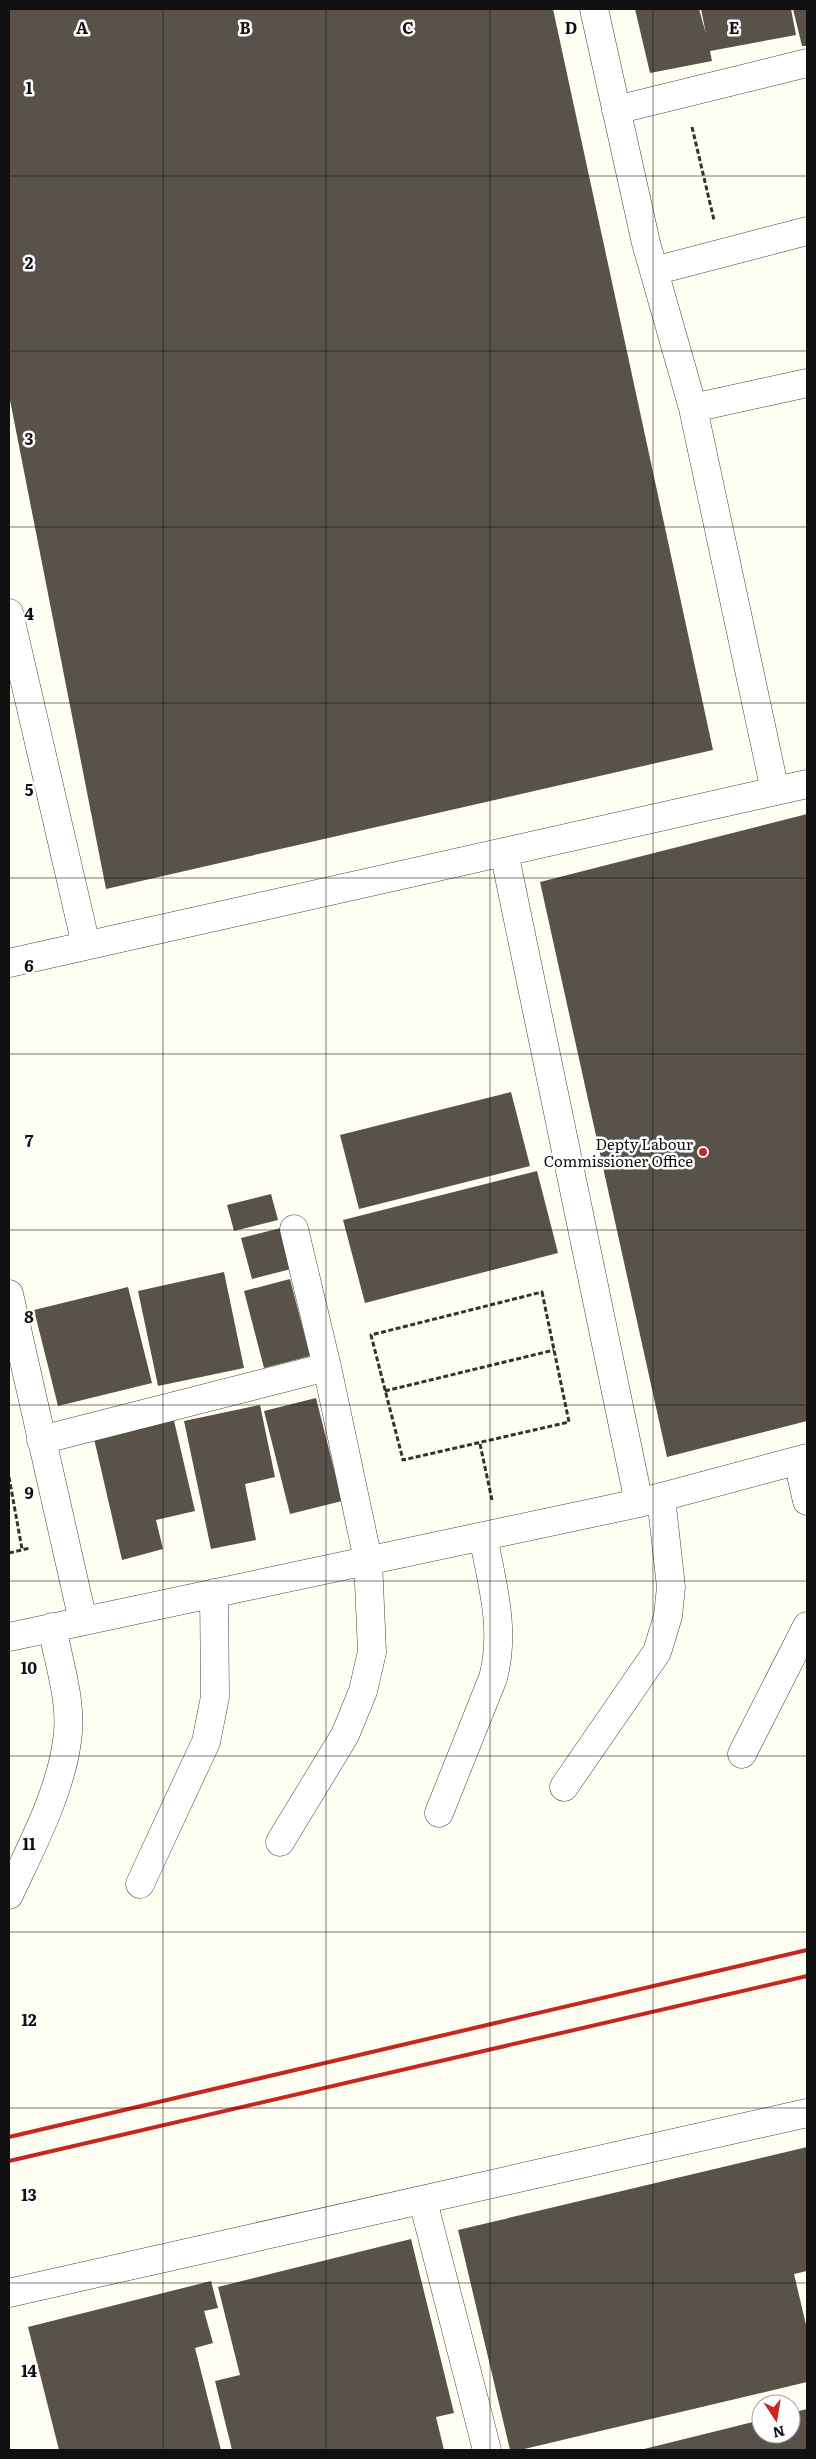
<svg xmlns="http://www.w3.org/2000/svg" width="816" height="2459" viewBox="0 0 816 2459" font-family="Literata,serif">
	<style>
		.building { fill: #59524b }
		.lines { fill: none; stroke-linecap: round; stroke-linejoin: round }
		.minor-casing { stroke: #434343; stroke-width: 29 }
		.path { stroke: #323232; stroke-width: 3; stroke-dasharray: 5 2.5; stroke-linecap: butt }
		.minor { stroke: #fff; stroke-width: 28 }
		.rail { stroke: #c82720; stroke-width: 4 }
		.grid { fill: none; stroke: #101010; stroke-width: 1; stroke-opacity: 0.55 }
		.poi-dot { fill: #c82720; stroke: #fff; stroke-width: 2 }
		.labels { text-anchor: middle; dominant-baseline: central; stroke-width: 5; stroke-linejoin: round; paint-order: stroke }
		.poi-label { font-size: 15px; fill: #101010; stroke: #fff; text-anchor: end }
		.grid-label { font-size: 16px; text-anchor: middle; font-weight: bold; fill: #101010; stroke: #fff; stroke-width: 5; stroke-linejoin: round; paint-order: stroke }
	</style>
	<rect width="100%" height="100%" fill="#fffef3"/>
	<path class="building" d="M9,9H553L713,750L106,889L9,395Z
		M635,9H699L706,34L701,9H791L796,35L710,51L712,61L650,73Z
		M793,9H807V46H802Z
		M807,814V1421L667,1457L540,882Z
		M511,1092L530,1166L359,1209L340,1135Z
		M537,1171L558,1253L365,1303L343,1220Z
		M271,1194L278,1220L234,1231L227,1205Z
		M281,1228L291,1269L252,1279L241,1238Z
		M224,1272L244,1368L158,1386L138,1291Z
		M290,1279L310,1356L264,1368L244,1291Z
		M128,1287L152,1383L58,1406L34,1310Z
		M316,1398L342,1501L290,1514L264,1411Z
		M260,1405L275,1477L245,1484L256,1540L211,1549L184,1421Z
		M172,1412L195,1511L156,1520L163,1549L122,1560L92,1430Z
		M807,2147V2271L794,2274L807,2329V2382L520,2450H510L458,2230Z
		M411,2239L454,2413L436,2417L444,2450H232L215,2381L240,2375L218,2287Z
		M211,2281L218,2308L204,2311L213,2343L195,2348L221,2450H59L28,2327Z
		M807,2409V2450H640L761,2420V2434H791V2413Z"/>
	<g class="lines">
		<defs>
			<path id="minor" d="M594,9L646,243L693,408L775,791
				M616,110L807,63
				M654,271L807,231
				M693,408L807,383
				M9,613L86,945
				M504,852L639,1503
				M9,963L807,784
				M9,1294L83,1621
				M41,1440L327,1367
				M798,1461L807,1501
				M9,1637L639,1503L807,1458
				M742,1754L807,1626
				M564,1787L657,1652L668,1616L671,1587L661,1497
				M439,1813L493,1678C506,1630 492,1583 483,1536
				M280,1842L345,1735L363,1691L372,1652L368,1560L327,1367L294,1229
				M140,1884L206,1742L215,1697L214,1593
				M9,1895C31,1847 60,1794 67,1741C73,1704 59,1664 52,1627
				M423,2201L487,2450
				M9,2293L807,2113"/>
		</defs>
		<use href="#minor" class="minor-casing"/>
		<path class="path" d="M692,127L714,220
			M542,1292L569,1422L403,1460L371,1335Z
			M385,1391L554,1350
			M480,1444L492,1500
			M9,1477L22,1549
			M9,1553L30,1548"/>
		<use href="#minor" class="minor"/>
		<path class="rail" d="M9,2137L807,1950
			M9,2161L807,1976"/>
	</g>
	<path class="grid" d="M163,9V2450M326,9V2450M490,9V2450M653,9V2450M9,176H807M9,351H807M9,527H807M9,703H807M9,878H807M9,1054H807M9,1230H807M9,1405H807M9,1581H807M9,1756H807M9,1932H807M9,2108H807M9,2283H807"/>
	<circle class="poi-dot" cx="703" cy="1152" r="5"/>
	<g class="labels">
		<g class="poi-label">
			<text x="693" y="1143">Depty Labour<tspan x="693" dy="17">Commissioner Office</tspan></text>
		</g>
	</g>
	<g class="grid-label">
		<text x="82" y="34">A</text>
		<text x="245" y="34">B</text>
		<text x="408" y="34">C</text>
		<text x="571" y="34">D</text>
		<text x="734" y="34">E</text>
		<text x="29" y="94">1</text>
		<text x="29" y="269">2</text>
		<text x="29" y="445">3</text>
		<text x="29" y="620">4</text>
		<text x="29" y="796">5</text>
		<text x="29" y="972">6</text>
		<text x="29" y="1147">7</text>
		<text x="29" y="1323">8</text>
		<text x="29" y="1499">9</text>
		<text x="29" y="1674">10</text>
		<text x="29" y="1850">11</text>
		<text x="29" y="2026">12</text>
		<text x="29" y="2201">13</text>
		<text x="29" y="2377">14</text>
	</g>
	<rect width="816" height="2459" fill="none" stroke="#101010" stroke-width="20"/>
	<g transform="translate(776 2419) rotate(168)"><circle r="24" fill="#ffffff" stroke="#9f9f9f"/>
	<path d="M0-4L9 19L0 12L-9 19Z" fill="#c82720"/>
	<text y="-8" font-size="14" font-weight="bold" text-anchor="middle" fill="#101010">N</text>
	</g>
</svg>
